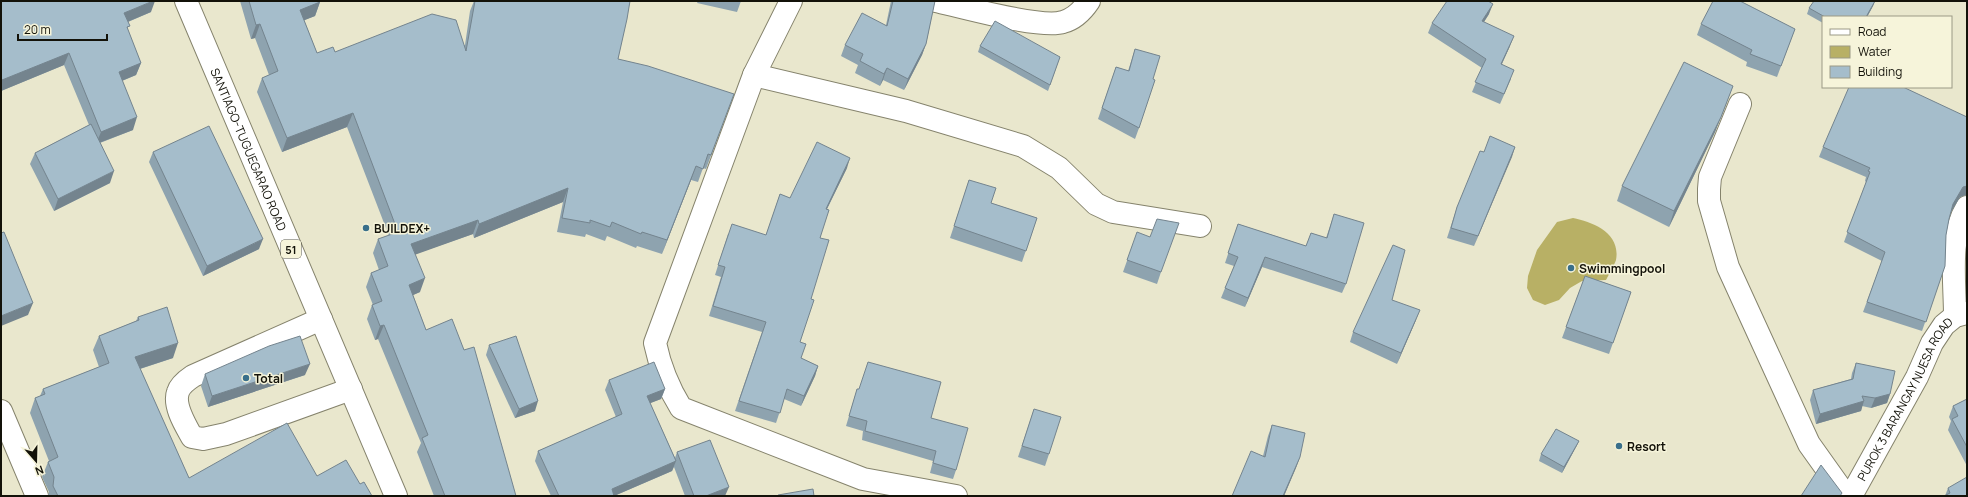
<svg xmlns="http://www.w3.org/2000/svg" width="1968" height="497" viewBox="0 0 1968 497" font-family="Manrope,sans-serif">
	<style>
		.water { fill: #b8b065 }
		.lines { fill: none; stroke-linecap: round; stroke-linejoin: round }
		.minor-casing { stroke: #85836c; stroke-width: 24 }
		.highway-casing { stroke: #85836c; stroke-width: 24 }
		.minor { stroke: #fff; stroke-width: 22 }
		.highway { stroke: #fff; stroke-width: 22 }
		.wall { fill: #8ea3af }
		.shaded-wall { fill: #74848e }
		.building { fill: #a5bdcb; stroke: #74848e }
		.poi-dot { fill: #396f8a; stroke: #f6f4da; stroke-width: 1.5 }
		.labels { text-anchor: middle; dominant-baseline: central; stroke-width: 3; stroke-linejoin: round; paint-order: stroke }
		.shield { fill: #f6f4da; stroke: #575648; stroke-width: 1 }
		.shield-label { font-size: 11px; font-weight: bold; fill: #131209 }
		.street-label { font-size: 12px; fill: #131209; stroke: #f6f4da }
		.poi-label { font-size: 12px; font-weight: bold; fill: #131209; stroke: #f6f4da; text-anchor: start }
	</style>
	<rect width="100%" height="100%" fill="#e9e7cd"/>
	<path class="water" d="M1573,218C1593,222 1621,233 1616,260C1614,266 1609,274 1606,280L1582,281L1570,288L1559,300L1545,305L1533,300L1527,288L1528,276L1537,250L1557,222Z"/>
	<g class="lines">
		<defs>
			<g id="minor">
				<path d="M791,1L754,75L906,111L1023,146L1059,168L1096,204L1113,212L1200,226"/>
				<path d="M936,1C962,7 1041,29 1063,22C1074,19 1083,10 1089,1"/>
				<path d="M754,75L655,343C660,367 668,387 681,408L863,479L956,496"/>
				<path d="M1740,104L1710,177L1709,189V201L1728,267L1809,444L1846,496"/>
				<path d="M1955,316C1955,281 1948,238 1967,207"/>
				<path d="M321,319L193,376C187,380 180,385 178,392C173,406 186,426 192,437L203,439L226,434L351,389"/>
				<path d="M1,411L37,496"/>
				<path id="s1" d="M1851,496L1917,377L1932,343L1944,325L1955,316L1967,313"/>
			</g>
			<g id="highway">
				<path id="s2" d="M186,1L396,496"/>
			</g>
		</defs>
		<use href="#minor" class="minor-casing"/>
		<use href="#highway" class="highway-casing"/>
		<use href="#minor" class="minor"/>
		<use href="#highway" class="highway"/>
	</g>
	<path class="wall" d="M1,1L151,12L128,22V31L141,63L136,75L122,81L133,130L100,143L110,183L54,211L30,164L35,153L89,125L64,65L1,91Z
		M240,1H320V2L315,16L304,20L317,53L465,45L470,11L474,1H630L618,59L734,94L706,169L703,168L698,182L691,180L662,254L637,246L636,248L607,236L605,241L586,234L585,237L557,232L563,202L474,238L473,234L415,254L420,292L413,295L426,330L516,496H434L417,452L421,443L378,339L375,340L367,319L372,305H373L366,287L371,273L379,270L373,253L378,239L389,236L347,127L282,152L257,92L262,78L269,75L255,38L251,39Z
		M698,1H741L737,12L697,3Z
		M891,1H935L926,44L922,55L904,90L883,80L880,86L855,73L858,65L841,56L845,45L886,25Z
		M1875,1L1873,6L1867,17H1823V23L1807,14L1809,8Z
		M1489,14L1484,22L1510,46L1502,64L1511,79L1500,104L1472,92L1482,68L1428,33L1432,23Z
		M1701,24L1795,29L1777,77L1746,66L1747,62L1697,35Z
		M980,46L1060,57L1048,91L978,52Z
		M1135,49L1139,128L1135,139L1098,119L1116,67L1128,71Z
		M1727,102L1715,132L1669,227L1617,201L1622,186Z
		M1967,117V195H1966L1960,197L1951,212L1949,219L1946,235L1945,266L1922,331L1863,312L1882,261L1844,242L1866,182L1865,181L1866,177L1819,157L1823,147Z
		M1515,147L1474,246L1447,238L1457,207L1484,152Z
		M153,152L259,249L203,276L149,162Z
		M847,168L827,209L820,238L811,299L800,342L801,358L818,366L815,376L801,406L784,399L776,423L735,411L762,332L709,316L721,277L715,275L728,234L766,235L780,194L790,198Z
		M969,180L991,203L1037,218L1022,262L950,238Z
		M1334,214L1346,284L1342,293L1262,267L1245,307L1221,298L1234,266L1225,263L1238,224L1306,246L1311,233L1326,238Z
		M1133,244L1161,272L1157,284L1123,272Z
		M1585,276L1631,292L1609,354L1562,338Z
		M1392,300L1416,320L1397,364L1350,342L1353,332Z
		M138,317L173,358L140,369L189,478L317,476L360,484L372,496H48L49,492L42,477L48,462L49,461L30,413L35,398L40,396L43,389L99,367L93,350L99,336L136,321Z
		M489,345L535,411L515,418L486,355Z
		M1856,363L1890,394L1887,403L1871,408L1862,406L1861,411L1816,424L1810,400L1813,390L1851,379L1852,373Z
		M205,374L305,375L208,407L201,386Z
		M609,380L665,389L661,399L650,403L675,458L677,452L725,496H685L674,467L672,471L614,496H551L535,461L538,451L616,417L605,390Z
		M857,389L931,418L956,470L953,479L930,473L933,461L862,440L863,431L846,426Z
		M1967,399V466L1948,430L1951,421L1949,417L1953,406Z
		M1034,409L1049,454L1045,466L1018,457Z
		M1272,425L1300,457L1284,496L1263,456L1268,436Z
		M1579,441L1576,447L1562,473L1539,461L1541,454Z
		M1948,488L1967,496H1945Z"/>
	<path class="shaded-wall" d="M153,1H155L151,12L120,25L124,13Z
		M1875,1L1873,6L1867,17H1866Z
		M320,2L315,16L295,24L300,10Z
		M1493,4L1489,14L1478,31L1482,21Z
		M260,24L255,38L251,39L256,25Z
		M1514,36L1510,46L1497,74L1501,64Z
		M926,44L922,55L904,90L908,79Z
		M69,53L64,65L1,91V83L2,80Z
		M141,63L136,75L114,84L119,72Z
		M887,68L883,80L880,86L884,74Z
		M1733,86L1715,132L1669,227L1674,211Z
		M353,113L347,127L282,152L287,138Z
		M137,117L133,130L96,144L101,132Z
		M1515,147L1512,157L1474,246L1478,236Z
		M850,158L847,168L822,219L826,209Z
		M696,166L691,180L662,254L667,240Z
		M114,171L110,183L54,211L58,199Z
		M1967,186V191L1966,195L1960,197L1950,214L1953,204L1963,187Z
		M568,188L563,202L474,238L479,224Z
		M478,220L473,234L406,258L411,244Z
		M263,239L259,249L203,276L207,266Z
		M1265,257L1262,267L1245,307L1248,298Z
		M425,278L420,292L404,299L409,285Z
		M33,303L28,315L1,326V316Z
		M1420,310L1416,320L1397,364L1401,353Z
		M384,325L378,339L375,340L380,326Z
		M178,343L173,358L130,372L135,357Z
		M310,364L305,375L208,407L212,396Z
		M818,366L815,376L801,406L804,396Z
		M665,389L661,399L643,406L647,396Z
		M1890,394L1887,403L1871,408L1875,398Z
		M538,401L535,411L515,418L519,409Z
		M1864,401L1861,411L1816,424L1820,414Z
		M1579,441L1576,447L1562,473L1564,467Z
		M1300,457L1296,468L1284,496H1283Z
		M676,461L672,471L614,496L612,489Z
		M729,487L725,496H706Z"/>
	<path class="building" d="M1,1H153L124,13L130,26L127,27L141,63L119,72L137,117L101,132L69,53L2,80L1,78Z
		M249,1H320V2L300,10L317,53L333,47L335,52L432,14L456,20L466,51L475,1H630L627,19L618,59L648,66L734,94L711,155L708,154L703,169L696,166L667,240L642,232L641,234L612,222L610,227L590,220V223L562,218L568,188L479,224L478,220L411,244L425,278L409,285L426,330L452,319L464,350L474,347L516,496H445L422,438L428,435L384,325L380,326L372,305L382,301L371,273L388,266L378,239L398,232L353,113L287,138L262,78L278,71L260,24L256,25Z
		M893,1H935L926,44L908,79L887,68L884,74L860,61L863,54L845,45L862,13L887,26Z
		M1447,1H1488L1493,4L1482,21L1514,36L1501,64L1514,70L1504,94L1475,82L1486,59L1432,23Z
		M1713,1H1740L1795,29L1781,66L1750,54L1752,50L1701,24Z
		M1814,1H1875L1866,17H1825L1809,8Z
		M995,21L1060,57L1050,85L980,46Z
		M1135,49L1160,56L1153,79L1155,80L1139,128L1102,108L1116,67L1129,71Z
		M1684,62L1733,86L1721,117L1674,211L1622,186Z
		M1849,87H1903L1967,117V186L1963,187L1953,204L1949,219L1946,235L1945,266L1926,322L1867,302L1885,252L1847,232L1870,172L1868,171L1870,168L1823,147Z
		M91,124L114,171L58,199L35,153Z
		M209,126L263,239L207,266L153,152Z
		M1490,136L1515,147L1478,236L1451,228L1457,207L1480,151L1484,152Z
		M817,142L850,158L826,209L829,210L820,238L829,240L811,299L814,300L800,342L806,344L801,358L818,366L804,396L787,389L780,413L739,401L766,322L713,306L725,267L718,265L732,224L766,235L780,194L790,198Z
		M969,180L996,188L991,203L1037,218L1026,251L954,226Z
		M1334,214L1364,223L1346,284L1265,257L1248,298L1225,288L1238,257L1228,253L1238,224L1306,246L1311,233L1327,238Z
		M1157,219L1179,223L1161,272L1127,260L1137,232L1150,237Z
		M4,232L33,303L1,316V233Z
		M1393,245L1405,250L1392,300L1420,310L1401,353L1353,332Z
		M1585,276L1631,292L1613,343L1566,327Z
		M167,307L178,343L135,357L189,478L287,423L317,476L346,460L360,484L364,482L372,496H58L53,486L54,477L48,462L58,457L35,398L45,394L43,389L109,363L99,336L139,320L138,317Z
		M300,336L310,364L212,396L205,374L269,346Z
		M516,336L538,401L519,409L489,345Z
		M654,362L665,389L647,396L676,461L612,489L614,496H559L538,451L622,414L609,380Z
		M868,362L941,382L931,418L968,428L956,470L933,463L936,451L865,431L867,421L849,416L857,389H859Z
		M1856,363L1895,371L1890,394L1875,398L1862,396L1864,401L1820,414L1813,390L1853,379Z
		M1967,399V447L1952,419L1958,416L1953,406Z
		M1034,409L1061,417L1049,454L1022,446Z
		M1272,425L1305,433L1300,457L1283,496H1232L1251,451L1265,457Z
		M1556,429L1579,441L1564,467L1541,454Z
		M710,440L729,487L706,496H694L677,452Z
		M1821,465L1842,493L1840,496H1801Z
		M1967,477V496H1944L1950,493L1948,488Z
		M813,489L814,496H778V495Z"/>
	<g class="poi-dot">
		<circle cx="366" cy="228" r="4"/>
		<circle cx="1571" cy="268" r="4"/>
		<circle cx="246" cy="378" r="4"/>
		<circle cx="1619" cy="446" r="4"/>
	</g>
	<g class="labels">
		<rect class="shield" x="281" y="240" width="20" height="18" rx="3"/>
		<g class="shield-label">
			<text x="291" y="249">51</text>
		</g>
		<g class="street-label">
			<text stroke="none"><textPath href="#s2" startOffset="161">SANTIAGO-TUGUEGARAO ROAD</textPath></text>
			<text stroke="none"><textPath href="#s1" startOffset="111">PUROK 3 BARANGAY NUESA ROAD</textPath></text>
		</g>
		<g class="poi-label">
			<text x="374" y="228">BUILDEX+</text>
			<text x="1579" y="268">Swimmingpool</text>
			<text x="254" y="378">Total</text>
			<text x="1627" y="446">Resort</text>
		</g>
	</g>
	<rect width="1968" height="497" fill="none" stroke="#131209" stroke-width="4"/>
	<rect x="1822" y="16" width="130" height="72" fill="#f6f4da" stroke="#9b9a86"/>
	<rect x="1830" y="29" width="20" height="6" fill="#ffffff" stroke="#9b9a86"/>
	<text x="1858" y="36" font-size="12" fill="#131209">Road</text>
	<rect x="1830" y="46" width="20" height="12" fill="#b8b065" stroke="#9b9a86"/>
	<text x="1858" y="56" font-size="12" fill="#131209">Water</text>
	<rect x="1830" y="66" width="20" height="12" fill="#a5bdcb" stroke="#9b9a86"/>
	<text x="1858" y="76" font-size="12" fill="#131209">Building</text>
	<g transform="translate(36 461) rotate(160)" stroke="#f6f4da" stroke-width="3" paint-order="stroke">
	<path d="M0-3L7 15L0 10L-7 15Z" fill="#131209"/>
	<text y="-6" font-size="11" font-weight="bold" text-anchor="middle" fill="#131209">N</text>
	</g>
	<path d="M18 34v6h89v-6" fill="none" stroke="#131209" stroke-width="2"/>
	<text x="24" y="34" font-size="12" fill="#131209" stroke="#f6f4da" stroke-width="3" paint-order="stroke">20 m</text>
</svg>
